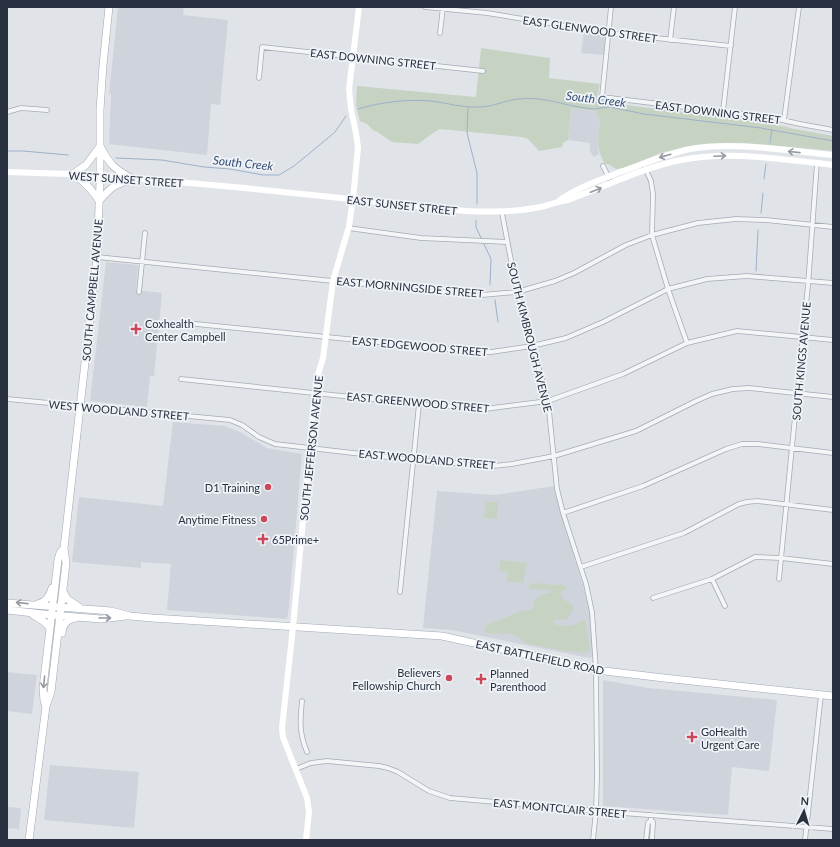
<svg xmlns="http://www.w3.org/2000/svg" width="840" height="847" viewBox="0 0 840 847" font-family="Lato,sans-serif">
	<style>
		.built { fill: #cfd3db }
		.green { fill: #c6d3c2 }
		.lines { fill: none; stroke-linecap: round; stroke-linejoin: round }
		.stream { stroke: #9cb1c9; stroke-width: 1 }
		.street-casing { stroke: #a5abb3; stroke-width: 5.5 }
		.primary-casing { stroke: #a0a8b5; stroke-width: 8 }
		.street { stroke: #f3f5f7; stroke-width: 4 }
		.secondary { stroke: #fff; stroke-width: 6 }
		.primary { stroke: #fff; stroke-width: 7 }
		.oneway { stroke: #9498a0 }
		.poi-dot { fill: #cc4759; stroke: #f0f3f7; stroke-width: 1.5 }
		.labels { text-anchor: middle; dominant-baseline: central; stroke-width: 3.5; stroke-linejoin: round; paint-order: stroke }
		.street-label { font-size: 11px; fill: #293140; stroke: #f0f3f7 }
		.poi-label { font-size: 11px; fill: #293140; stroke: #f0f3f7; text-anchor: start }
		.water-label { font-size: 12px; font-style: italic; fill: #344f74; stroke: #f0f3f7 }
	</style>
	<rect width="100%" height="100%" fill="#e0e4e9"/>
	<path class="built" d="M118,7H184L183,15L228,20L220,105L211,104L207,155L109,144L111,94H109Z
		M584,32L605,35L604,55L581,53Z
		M571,108L596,111L600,119L598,144L599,154L594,157L590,151V143L568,140Z
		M106,262L138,265L136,290L162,293L154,376H150L147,407L90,401Z
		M173,422L225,426L240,432L267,448L302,454L288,616L286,619L167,610L171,564L141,562V568L72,562L79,497L163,506Z
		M554,486L556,497L584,589L589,608L592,640V657L589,658L452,630L423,628L437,491L495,495Z
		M7,672L37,675L32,714L7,711Z
		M603,680L648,688L777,700L769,771L732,767L728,815L603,806Z
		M50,765L139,772L134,828L44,820Z
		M7,807L21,808L19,829L7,828Z"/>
	<path class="green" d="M481,48L550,58L549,78L600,84L597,99L622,102L626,105L764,122L795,129L833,136V151L746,143L698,145L663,152L624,168L616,169L608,164H605C595,147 599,137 600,119L597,114L596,111L571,108L568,140L563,143L562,147L539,151L528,139L522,137L440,129L436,131L418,144L392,142L379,133L373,130L367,124L360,121L356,105L357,86L476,97Z
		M486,502H498L497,519L484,518Z
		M501,560L527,563L523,583L507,582L508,572L499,571Z
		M533,583L559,585H564L566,588L560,594L563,599L574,606C573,611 569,614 568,619L554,620L553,623C558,627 570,627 576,624C580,622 580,620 585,620L590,648L588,652L566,651L528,644C523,642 520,636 515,635C505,631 494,636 485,632L487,625L508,617L518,612L531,610L533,609L535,600L541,595L552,592L548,590L529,589L528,587Z"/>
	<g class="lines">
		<path class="stream" d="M468,108L467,133L477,173V204
			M358,109C381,102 407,99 431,101C447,103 463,108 480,107C493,107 505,100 519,99C542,96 563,105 585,108L593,109L610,107L644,114L761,128L833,141
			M770,143L772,130
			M7,151H23L68,155
			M116,158L162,160L204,167L230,169L263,175H279L294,166L328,138L335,132L346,116
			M764,179L766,164
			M761,213L763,193
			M476,220V227L481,238
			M484,244L491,259L490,285
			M756,271L758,230
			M495,300L498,322"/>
		<defs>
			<path id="street" d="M425,7L487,13L609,33L731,46
				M611,7L602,97L769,117L800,124L833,130
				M440,33L443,7
				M670,40L674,7
				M259,78L262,47L483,71
				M723,111L735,7
				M7,112L21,108L47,110
				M784,120L799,7
				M603,166L609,178
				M645,168L651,181L653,194L652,235L668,289L687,343
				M502,213L517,292L548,401L557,489L563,513L586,584L592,612L596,670L597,776L596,811L593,840
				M348,228L421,238L507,242
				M97,257L333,281L482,295L517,292L555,281L574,273L626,245L652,235L698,223L736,219L766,220L833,227
				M139,292L145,233
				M186,323L478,352H491L532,346L566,338L603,322L668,289L707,279L747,276L833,283
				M181,379L419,404L485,409L548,401L623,374L687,343L737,331L833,340
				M7,399L230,420L242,425L259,437L275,444L414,460L493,466L512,464L554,456L636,431L696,401L712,394L733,389L749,388L833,397
				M563,513L643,486L726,449L742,444H758L833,453
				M581,567L684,533L739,504L747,502L757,501L833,510
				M712,579L725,606
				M779,579L808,285L817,163
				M400,592L419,404
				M653,598L712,579L755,557L781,558L833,564
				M302,701C300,721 299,733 307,752
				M296,769L311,763L327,761L379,766L388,768L398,772L429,791L450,798L596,811L833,829
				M651,815V820L653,822L652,840
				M646,840L648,823L651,820
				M805,840L821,695"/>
			<path id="primary" d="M100,146C110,165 114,169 133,179C114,185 112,186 99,201C92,189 85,182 73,174L86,165Z
				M63,591L67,599L79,607
				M7,603L111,611L130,616L152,618L442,636L596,670L664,678L833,696
				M38,604C46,602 50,596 52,588
				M7,610L52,615L101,619L126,616
				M33,615C40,619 47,622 50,629
				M62,633C63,624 67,619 76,618
				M46,706L44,701L43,688L58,560L60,553L64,548
				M29,840L46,706L51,692L66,563L64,548L97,257L100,182V110L103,65L109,7"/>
		</defs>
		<use href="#street" class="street-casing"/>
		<use href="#primary" class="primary-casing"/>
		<use href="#street" class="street"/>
		<path class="secondary" d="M7,172L100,175L245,188L466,211C493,212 515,212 541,207C550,205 559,201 568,200C612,184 655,161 702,157C745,153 790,160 833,165
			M560,200C579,187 602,179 623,171C646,163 667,154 690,149C733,141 789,151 833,155
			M306,840L309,812L307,798L286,745L283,737L282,728L293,627L315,392L317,378L323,358L333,281L349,226L353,199L358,148L356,133L351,109L349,89L359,7"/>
		<use href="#primary" class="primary"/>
	</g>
	<defs><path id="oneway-shaft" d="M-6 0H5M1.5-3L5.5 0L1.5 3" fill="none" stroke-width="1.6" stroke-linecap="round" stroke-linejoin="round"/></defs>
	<g class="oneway">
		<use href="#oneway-shaft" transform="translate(794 152) rotate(-174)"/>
		<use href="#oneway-shaft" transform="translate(665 156) rotate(164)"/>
		<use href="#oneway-shaft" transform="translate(720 156) rotate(-3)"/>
		<use href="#oneway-shaft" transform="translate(596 190) rotate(-21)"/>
		<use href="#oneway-shaft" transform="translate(22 603) rotate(-174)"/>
		<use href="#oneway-shaft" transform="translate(105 618)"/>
		<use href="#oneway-shaft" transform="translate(44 682) rotate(96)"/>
	</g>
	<g class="poi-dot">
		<path d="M134 323h4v4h4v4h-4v4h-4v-4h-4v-4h4z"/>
		<circle cx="268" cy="487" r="4"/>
		<circle cx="264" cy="519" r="4"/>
		<path d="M261 533h4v4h4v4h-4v4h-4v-4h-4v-4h4z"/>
		<circle cx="449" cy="678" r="4"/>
		<path d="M479 673h4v4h4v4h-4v4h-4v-4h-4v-4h4z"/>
		<path d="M690 731h4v4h4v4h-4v4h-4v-4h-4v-4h4z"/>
	</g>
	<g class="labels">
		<g class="street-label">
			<text transform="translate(590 29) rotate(8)">EAST GLENWOOD STREET</text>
			<text transform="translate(373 59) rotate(6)">EAST DOWNING STREET</text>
			<text transform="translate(718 112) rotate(7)">EAST DOWNING STREET</text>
			<text transform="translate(126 179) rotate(4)">WEST SUNSET STREET</text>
			<text transform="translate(402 205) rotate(6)">EAST SUNSET STREET</text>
			<text transform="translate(410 287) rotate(5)">EAST MORNINGSIDE STREET</text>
			<text transform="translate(92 290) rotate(-85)">SOUTH CAMPBELL AVENUE</text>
			<text transform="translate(530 337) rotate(76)">SOUTH KIMBROUGH AVENUE</text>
			<text transform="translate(420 346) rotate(5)">EAST EDGEWOOD STREET</text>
			<text transform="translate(801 361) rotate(-85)">SOUTH KINGS AVENUE</text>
			<text transform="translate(418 402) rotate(5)">EAST GREENWOOD STREET</text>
			<text transform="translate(119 410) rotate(5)">WEST WOODLAND STREET</text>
			<text transform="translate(311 448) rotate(-84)">SOUTH JEFFERSON AVENUE</text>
			<text transform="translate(427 459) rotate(5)">EAST WOODLAND STREET</text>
			<text transform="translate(540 657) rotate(12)">EAST BATTLEFIELD ROAD</text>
			<text transform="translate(560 808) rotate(5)">EAST MONTCLAIR STREET</text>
		</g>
		<g class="poi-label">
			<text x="145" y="323">Coxhealth<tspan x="145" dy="13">Center Campbell</tspan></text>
			<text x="260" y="487" text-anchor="end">D1 Training</text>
			<text x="256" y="519" text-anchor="end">Anytime Fitness</text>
			<text x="272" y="539">65Prime+</text>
			<text x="441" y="672" text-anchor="end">Believers<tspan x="441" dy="13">Fellowship Church</tspan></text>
			<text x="490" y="673">Planned<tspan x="490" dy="13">Parenthood</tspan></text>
			<text x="701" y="731">GoHealth<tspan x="701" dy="13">Urgent Care</tspan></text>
		</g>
		<g class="water-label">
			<text transform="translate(596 99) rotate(7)">South Creek</text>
			<text transform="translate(243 163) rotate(6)">South Creek</text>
		</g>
	</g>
	<rect width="840" height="847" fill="none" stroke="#293140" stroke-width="16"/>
	<g transform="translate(804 811) rotate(5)" stroke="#f0f3f7" stroke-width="3" paint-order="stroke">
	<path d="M0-3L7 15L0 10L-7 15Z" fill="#293140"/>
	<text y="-6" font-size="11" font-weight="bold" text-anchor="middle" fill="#293140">N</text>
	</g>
</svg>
